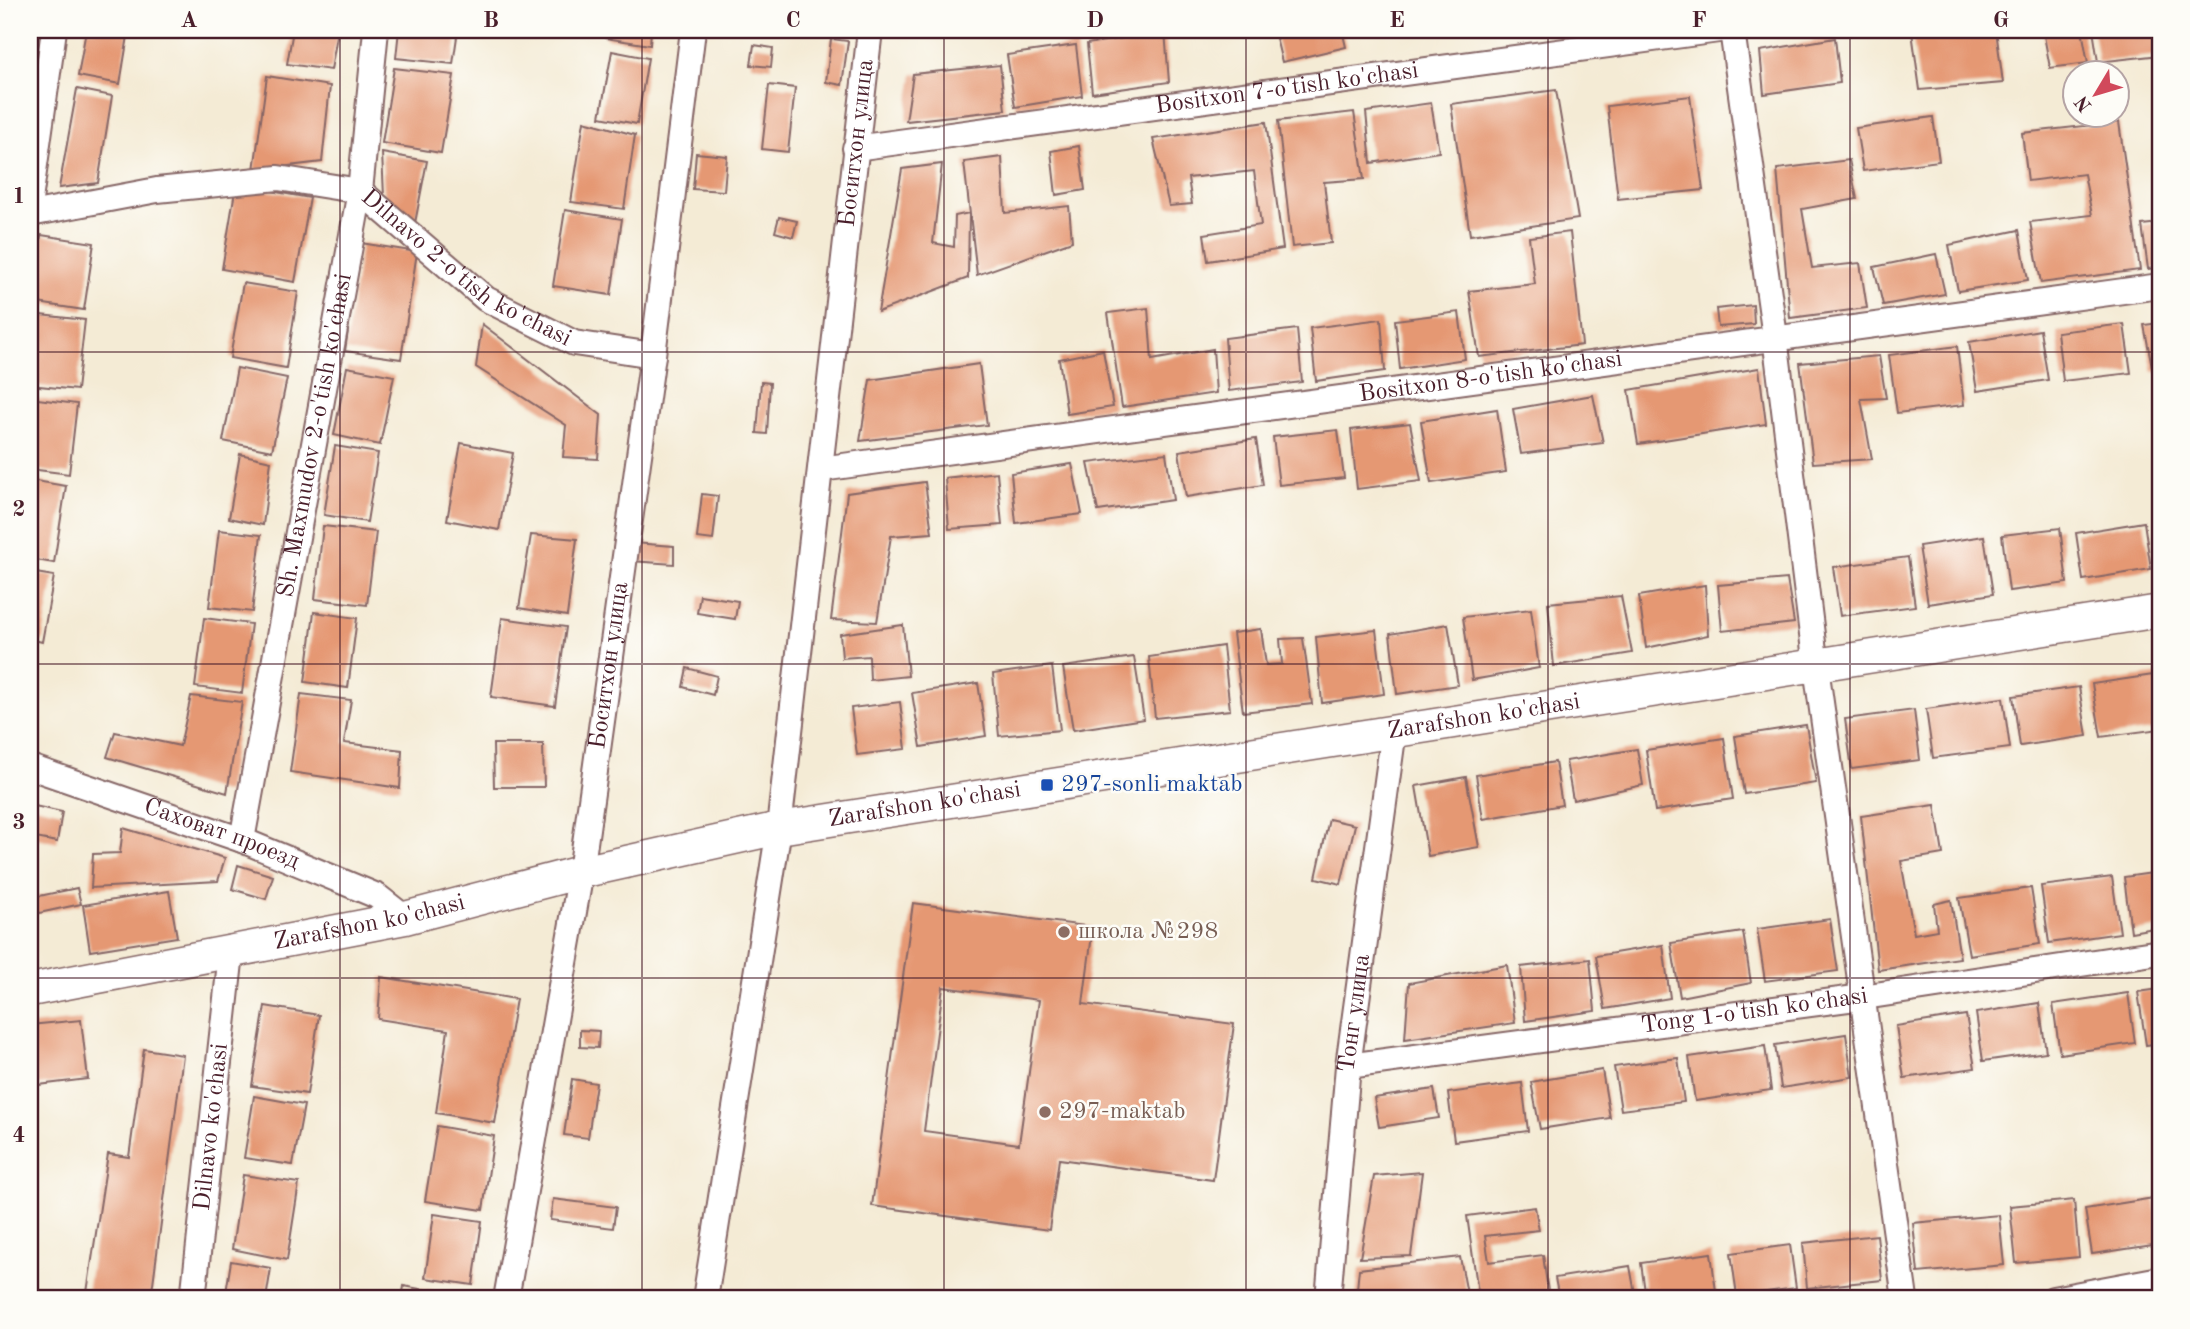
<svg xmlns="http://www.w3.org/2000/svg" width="2190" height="1329" viewBox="0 0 2190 1329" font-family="'Old Standard TT',serif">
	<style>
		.building { fill: #e59873; fill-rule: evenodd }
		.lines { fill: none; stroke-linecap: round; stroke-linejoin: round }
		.minor-casing { stroke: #866666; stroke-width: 28 }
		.tertiary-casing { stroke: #866666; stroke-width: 35 }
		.minor { stroke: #fff; stroke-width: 24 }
		.tertiary { stroke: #fff; stroke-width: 32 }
		.grid { fill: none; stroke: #4a1f2b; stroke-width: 2; stroke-opacity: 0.55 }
		.transit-dot { fill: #1a4fb4; stroke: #fdfcf7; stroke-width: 2.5 }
		.education-dot { fill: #8d6e63; stroke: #fdfcf7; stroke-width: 2.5 }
		.labels { text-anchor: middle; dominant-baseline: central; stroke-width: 5; stroke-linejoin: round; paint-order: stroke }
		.street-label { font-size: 24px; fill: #4a1f2b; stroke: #fdfcf7 }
		.transit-label { font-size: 24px; fill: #164399; stroke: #fdfcf7; text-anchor: start }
		.education-label { font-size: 24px; fill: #785e54; stroke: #fdfcf7; text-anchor: start }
		.neatline { fill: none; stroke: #4a1f2b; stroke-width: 2.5 }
		.grid-label { font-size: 23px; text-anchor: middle; font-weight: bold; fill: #4a1f2b }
	</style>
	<rect width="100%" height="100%" fill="#fdfcf7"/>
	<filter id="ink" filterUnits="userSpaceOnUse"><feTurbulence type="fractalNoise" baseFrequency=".0143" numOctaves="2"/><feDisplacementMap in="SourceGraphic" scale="14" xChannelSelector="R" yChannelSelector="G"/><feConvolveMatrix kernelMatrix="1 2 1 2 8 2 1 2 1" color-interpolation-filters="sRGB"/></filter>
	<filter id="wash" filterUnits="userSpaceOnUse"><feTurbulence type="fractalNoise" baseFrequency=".00686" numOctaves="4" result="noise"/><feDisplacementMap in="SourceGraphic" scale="28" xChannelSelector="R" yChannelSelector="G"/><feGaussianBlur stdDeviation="1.57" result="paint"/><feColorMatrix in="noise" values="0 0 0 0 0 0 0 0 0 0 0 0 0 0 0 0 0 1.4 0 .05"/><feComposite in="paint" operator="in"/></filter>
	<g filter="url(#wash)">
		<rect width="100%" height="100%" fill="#f4ebd5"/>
		<g id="blocks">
			<path class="building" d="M86,30H129L120,84L78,76Z
				M293,30H338L331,70L287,64Z
				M399,30H458L453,64L396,58Z
				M606,30H651L650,45L605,38Z
				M1274,30H1342L1346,47L1282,62Z
				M1926,30H1996L2003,83L1920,90L1912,32Z
				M2043,30H2082L2088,63L2050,68Z
				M2093,30H2160V55L2098,62Z
				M1165,31L1169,82L1092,93L1087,44Z
				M1835,38L1840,83L1764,94L1760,51Z
				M831,39L848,41L842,85L826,82Z
				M754,45L773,48L771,67L751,65Z
				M1076,45L1082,96L1015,107L1007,55Z
				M612,51L648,58L637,124L600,117Z
				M1000,65L1005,110L906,121L913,74Z
				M394,68L454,75L441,153L382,143Z
				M267,76L330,86L322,162L254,170Z
				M769,85L795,88L788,152L762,149Z
				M77,89L112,96L98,183L59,188Z
				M1556,90L1578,219L1470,235L1451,104Z
				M1690,96L1703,190L1618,199L1607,106Z
				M1431,103L1439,152L1371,163L1366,112Z
				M1354,112L1364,179L1324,182L1331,243L1292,247L1278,121Z
				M1933,117L1939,161L1863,171L1856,128Z
				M584,121L635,135L624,209L571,202Z
				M1266,122L1283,249L1208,261L1204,234L1261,225L1254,171L1188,178L1192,204L1169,206L1153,139Z
				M2119,122L2140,270L2041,283L2030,222L2092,215L2084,174L2028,181L2022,133Z
				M1079,146L1085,190L1056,195L1051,151Z
				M382,153L427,161L415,223L384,196Z
				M696,153L727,156L724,191L693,189Z
				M1002,157L1005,213L1069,206L1072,241L977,275L964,162Z
				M1849,160L1857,199L1802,209L1812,268L1860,263L1867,308L1790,318L1777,169Z
				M942,164L933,243L954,247L955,216L969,213L968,278L878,312L902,169Z
				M236,185L310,198L295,282L222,269Z
				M565,210L622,219L611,295L553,286Z
				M779,217L797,221L793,237L775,232Z
				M2160,223V267L2148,269L2142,225Z
				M2019,230L2028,280L1958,291L1949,245Z
				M1570,232L1582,345L1479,357L1469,291L1535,284L1529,237Z
				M41,235L94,243L84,310L31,302Z
				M361,243L417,252L401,359L345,351Z
				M1936,254L1945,294L1883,305L1874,267Z
				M243,283L298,292L286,368L230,358Z
				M1753,305L1754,324L1718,327L1716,309Z
				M1148,308L1152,360L1213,349L1216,393L1122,407L1108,313Z
				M1459,312L1465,359L1400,369L1395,320Z
				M31,314L85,320L77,390L30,385Z
				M1381,319L1385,371L1316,381L1310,328Z
				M2160,323V371L2153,372L2144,325Z
				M482,324L601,415L598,459L563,457L566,425L476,367Z
				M2124,324L2131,373L2063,381L2057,332Z
				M1297,329L1302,382L1229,391L1225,338Z
				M2040,330L2048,380L1977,391L1969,342Z
				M1957,346L1964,405L1897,413L1889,355Z
				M1103,350L1113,407L1067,414L1059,359Z
				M1879,356L1886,398L1861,399L1872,459L1813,463L1800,363Z
				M979,364L987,425L860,441L870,380Z
				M347,367L394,376L380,445L334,435Z
				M237,368L287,378L272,451L223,441Z
				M1759,368L1766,424L1638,444L1629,390Z
				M761,382L770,383L767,434L757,433Z
				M1593,395L1603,443L1521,454L1513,409Z
				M30,398L77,404L69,474L30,469Z
				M1497,409L1506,472L1431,483L1421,421Z
				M1410,423L1421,481L1357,489L1351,430Z
				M1338,430L1344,478L1279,485L1273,437Z
				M1256,439L1263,485L1186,497L1179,451Z
				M461,443L513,453L499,530L447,520Z
				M335,446L378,453L367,522L324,515Z
				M1166,453L1173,500L1098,511L1088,463Z
				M240,454L271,461L263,525L229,518Z
				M1072,464L1082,514L1016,523L1011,473Z
				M997,472L1002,525L949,529L945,478Z
				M30,480L66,486L54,563L30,559Z
				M925,482L932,533L891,536L877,622L831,620L847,493Z
				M702,494L718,496L713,540L697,538Z
				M2144,522L2151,569L2083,580L2076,533Z
				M323,526L376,532L367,605L315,599Z
				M2060,528L2067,583L2009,591L2002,535Z
				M219,530L261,535L252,612L209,607Z
				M531,535L577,539L567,616L519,608Z
				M1984,536L1993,594L1928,604L1919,546Z
				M633,543L674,546V564L631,561Z
				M1908,557L1915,606L1840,616L1833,567Z
				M30,572L54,576L42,642L30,639Z
				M1787,579L1794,623L1722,631L1718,585Z
				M1705,585L1708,635L1646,648L1639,596Z
				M700,595L738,601L735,619L697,613Z
				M1621,596L1632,653L1554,666L1548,603Z
				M1531,609L1539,668L1472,680L1463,617Z
				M314,612L357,618L348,688L305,682Z
				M204,618L251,624L242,693L195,687Z
				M502,618L566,627L555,706L491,697Z
				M1448,624L1458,685L1397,694L1390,634Z
				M903,625L908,676L870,680L869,656L842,658L840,634Z
				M1261,629L1266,665L1282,664L1280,639L1303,638L1312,704L1243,712L1233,633Z
				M1376,630L1384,694L1322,703L1316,637Z
				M1223,646L1230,710L1155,718L1149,657Z
				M1134,657L1144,719L1073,730L1063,667Z
				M1052,666L1060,730L999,736L993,674Z
				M687,668L717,676L713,695L683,687Z
				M2160,674V729L2101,737L2092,684Z
				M978,683L986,736L921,747L912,693Z
				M2079,687L2087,736L2020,746L2013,696Z
				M301,694L351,700L344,743L402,750L400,788L290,772Z
				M191,696L242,702L227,793L107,757L115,732L180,746Z
				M2003,698L2010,748L1933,758L1926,709Z
				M900,702L906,749L857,755L851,708Z
				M1914,710L1920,760L1852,769L1845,719Z
				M1806,725L1816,783L1744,794L1735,736Z
				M1724,738L1733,799L1655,811L1646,750Z
				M493,744H543L544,787H494Z
				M1637,749L1643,785L1573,800L1566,761Z
				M1555,762L1562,805L1483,819L1476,775Z
				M1466,777L1479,847L1428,856L1416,786Z
				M30,805L62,812L57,842L30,837Z
				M1935,805L1943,854L1901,861L1914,934L1937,930L1934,904L1951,900L1960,958L1878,970L1861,816Z
				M1329,819L1355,825L1341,884L1316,878Z
				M123,828L225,858L218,881L91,888L93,854L120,853Z
				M238,865L273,876L266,899L232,889Z
				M2160,872V927L2131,932L2124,877Z
				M2112,877L2120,933L2049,943L2041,886Z
				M77,888L81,904L30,915V898Z
				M2031,888L2040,944L1969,955L1959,898Z
				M169,891L177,937L90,951L83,905Z
				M913,903L1093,927L1083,1004L1234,1024L1213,1180L1059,1159L1049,1230L872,1206ZM943,987L1039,1000L1019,1144L924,1131Z
				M1830,919L1838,971L1765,981L1757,929Z
				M1743,932L1751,983L1680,997L1671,943Z
				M1663,945L1670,998L1605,1009L1596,956Z
				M1590,959L1595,1011L1525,1021L1521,967Z
				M1507,965L1515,1023L1405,1039L1409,983Z
				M381,977L516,999L495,1123L436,1113L448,1030L378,1019Z
				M2160,989V1043L2146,1045L2138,992Z
				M2128,993L2135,1043L2060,1054L2053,1004Z
				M2039,1003L2046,1052L1983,1061L1976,1013Z
				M265,1006L319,1015L307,1094L252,1086Z
				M1966,1015L1975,1068L1904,1078L1896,1026Z
				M81,1020L88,1079L30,1086V1025Z
				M580,1030L599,1031L598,1048L580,1047Z
				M1846,1034L1852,1077L1781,1088L1775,1045Z
				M1765,1046L1771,1090L1695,1101L1689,1057Z
				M144,1049L183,1055L151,1299H86L108,1154L129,1157Z
				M1678,1058L1684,1102L1621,1110L1614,1067Z
				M1602,1070L1610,1118L1540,1129L1531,1082Z
				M572,1079L596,1083L588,1138L564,1135Z
				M1522,1083L1528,1131L1454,1141L1448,1093Z
				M1434,1089L1439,1118L1379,1127L1374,1098Z
				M254,1096L304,1105L293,1165L244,1158Z
				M437,1126L494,1136L483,1210L425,1201Z
				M1422,1172L1411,1256L1360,1258L1374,1176Z
				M243,1175L299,1183L287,1260L232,1249Z
				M2154,1198L2160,1244L2092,1254L2085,1209Z
				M553,1199L616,1207L613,1228L550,1220Z
				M2074,1200L2079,1257L2016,1263L2010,1206Z
				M1535,1207L1539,1230L1485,1236L1489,1262L1543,1255L1549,1299H1479L1467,1216Z
				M434,1214L482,1221L473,1285L425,1278Z
				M1999,1215L2004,1265L1918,1273L1913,1223Z
				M1877,1235L1882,1280L1807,1288L1803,1243Z
				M1790,1245L1796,1288L1737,1296L1731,1253Z
				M1711,1253L1717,1299H1646L1641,1263Z
				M1460,1257L1468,1299H1356L1359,1269Z
				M231,1261L271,1268L266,1299H225Z
				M1630,1266L1636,1299H1559L1555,1278Z
				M404,1286L468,1298V1299H402Z"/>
		</g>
	</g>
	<g filter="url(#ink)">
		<use href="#blocks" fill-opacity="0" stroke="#866666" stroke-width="2"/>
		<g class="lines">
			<defs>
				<g id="minor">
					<path d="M1732,30L1775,337L1816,667L1905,1299"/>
					<path id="s1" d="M855,148L1719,30"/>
					<path d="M30,200L54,30"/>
					<path id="s2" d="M30,214L157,190L278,178L360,191L486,299L574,343L653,355"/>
					<path id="s3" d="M821,469L2160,286"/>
					<path id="s4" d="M30,767L242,840L377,896L405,918"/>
					<path id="s5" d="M242,840L360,191L376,30"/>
					<path id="s6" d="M1348,1066L1863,997L2160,952"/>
					<path id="s7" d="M193,1299L231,953"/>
					<path id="s8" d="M506,1299L581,872L653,355L693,30"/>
					<path id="s9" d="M705,1299L779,828L870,30"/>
					<path id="s10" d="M1328,1299L1348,1066L1394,730"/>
					<path d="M2053,1299L2160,1279"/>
				</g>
				<g id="tertiary">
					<path id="s11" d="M30,990L405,918L581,872L779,828L2160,611"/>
				</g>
			</defs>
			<use href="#minor" class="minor-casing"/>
			<use href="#tertiary" class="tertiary-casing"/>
			<use href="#minor" class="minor"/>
			<use href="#tertiary" class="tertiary"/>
		</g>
	</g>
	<path class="grid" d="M340,30V1299M642,30V1299M944,30V1299M1246,30V1299M1548,30V1299M1850,30V1299M30,352H2160M30,664H2160M30,978H2160"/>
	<rect class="transit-dot" x="1040" y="778" width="14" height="14" rx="3.5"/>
	<g class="education-dot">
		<circle cx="1064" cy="932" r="7"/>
		<circle cx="1045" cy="1112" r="7"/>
	</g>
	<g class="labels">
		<g class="street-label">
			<text stroke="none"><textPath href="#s1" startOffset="436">Bositxon 7-o'tish ko'chasi</textPath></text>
			<text stroke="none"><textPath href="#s9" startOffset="1166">Боситхон улица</textPath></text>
			<text stroke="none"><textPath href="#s2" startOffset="466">Dilnavo 2-o'tish ko'chasi</textPath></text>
			<text stroke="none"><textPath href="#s3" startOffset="676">Bositxon 8-o'tish ko'chasi</textPath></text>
			<text stroke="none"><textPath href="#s5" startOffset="411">Sh. Maxmudov 2-o'tish ko'chasi</textPath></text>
			<text stroke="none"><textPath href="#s8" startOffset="642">Боситхон улица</textPath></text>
			<text stroke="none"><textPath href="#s11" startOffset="1480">Zarafshon ko'chasi</textPath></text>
			<text stroke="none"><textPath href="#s11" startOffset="914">Zarafshon ko'chasi</textPath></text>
			<text stroke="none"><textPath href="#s4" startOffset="203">Саховат проезд</textPath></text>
			<text stroke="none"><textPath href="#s11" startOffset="346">Zarafshon ko'chasi</textPath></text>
			<text stroke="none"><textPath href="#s6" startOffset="410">Tong 1-o'tish ko'chasi</textPath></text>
			<text stroke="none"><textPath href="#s10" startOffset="287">Тонг улица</textPath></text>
			<text stroke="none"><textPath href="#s7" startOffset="173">Dilnavo ko'chasi</textPath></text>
		</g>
		<g class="transit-label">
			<text x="1061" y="785">297-sonli maktab</text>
		</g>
		<g class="education-label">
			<text x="1078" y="932">школа №298</text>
			<text x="1059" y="1112">297-maktab</text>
		</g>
	</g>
	<rect width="2190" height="1329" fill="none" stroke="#fdfcf7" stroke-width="77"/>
	<g transform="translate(2096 94) rotate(232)"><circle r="33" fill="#fdfcf7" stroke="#b5a4a5" stroke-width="2"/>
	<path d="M0-5L12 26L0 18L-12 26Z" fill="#d1495b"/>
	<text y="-10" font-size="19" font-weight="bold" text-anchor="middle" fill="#4a1f2b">N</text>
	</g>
	<rect x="38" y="38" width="2114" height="1252" class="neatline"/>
	<g class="grid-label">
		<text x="189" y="27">A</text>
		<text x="491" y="27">B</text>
		<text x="793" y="27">C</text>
		<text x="1095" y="27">D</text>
		<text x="1397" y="27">E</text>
		<text x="1699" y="27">F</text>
		<text x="2001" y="27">G</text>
		<text x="19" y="203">1</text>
		<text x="19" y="516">2</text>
		<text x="19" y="829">3</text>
		<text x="19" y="1142">4</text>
	</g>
</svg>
